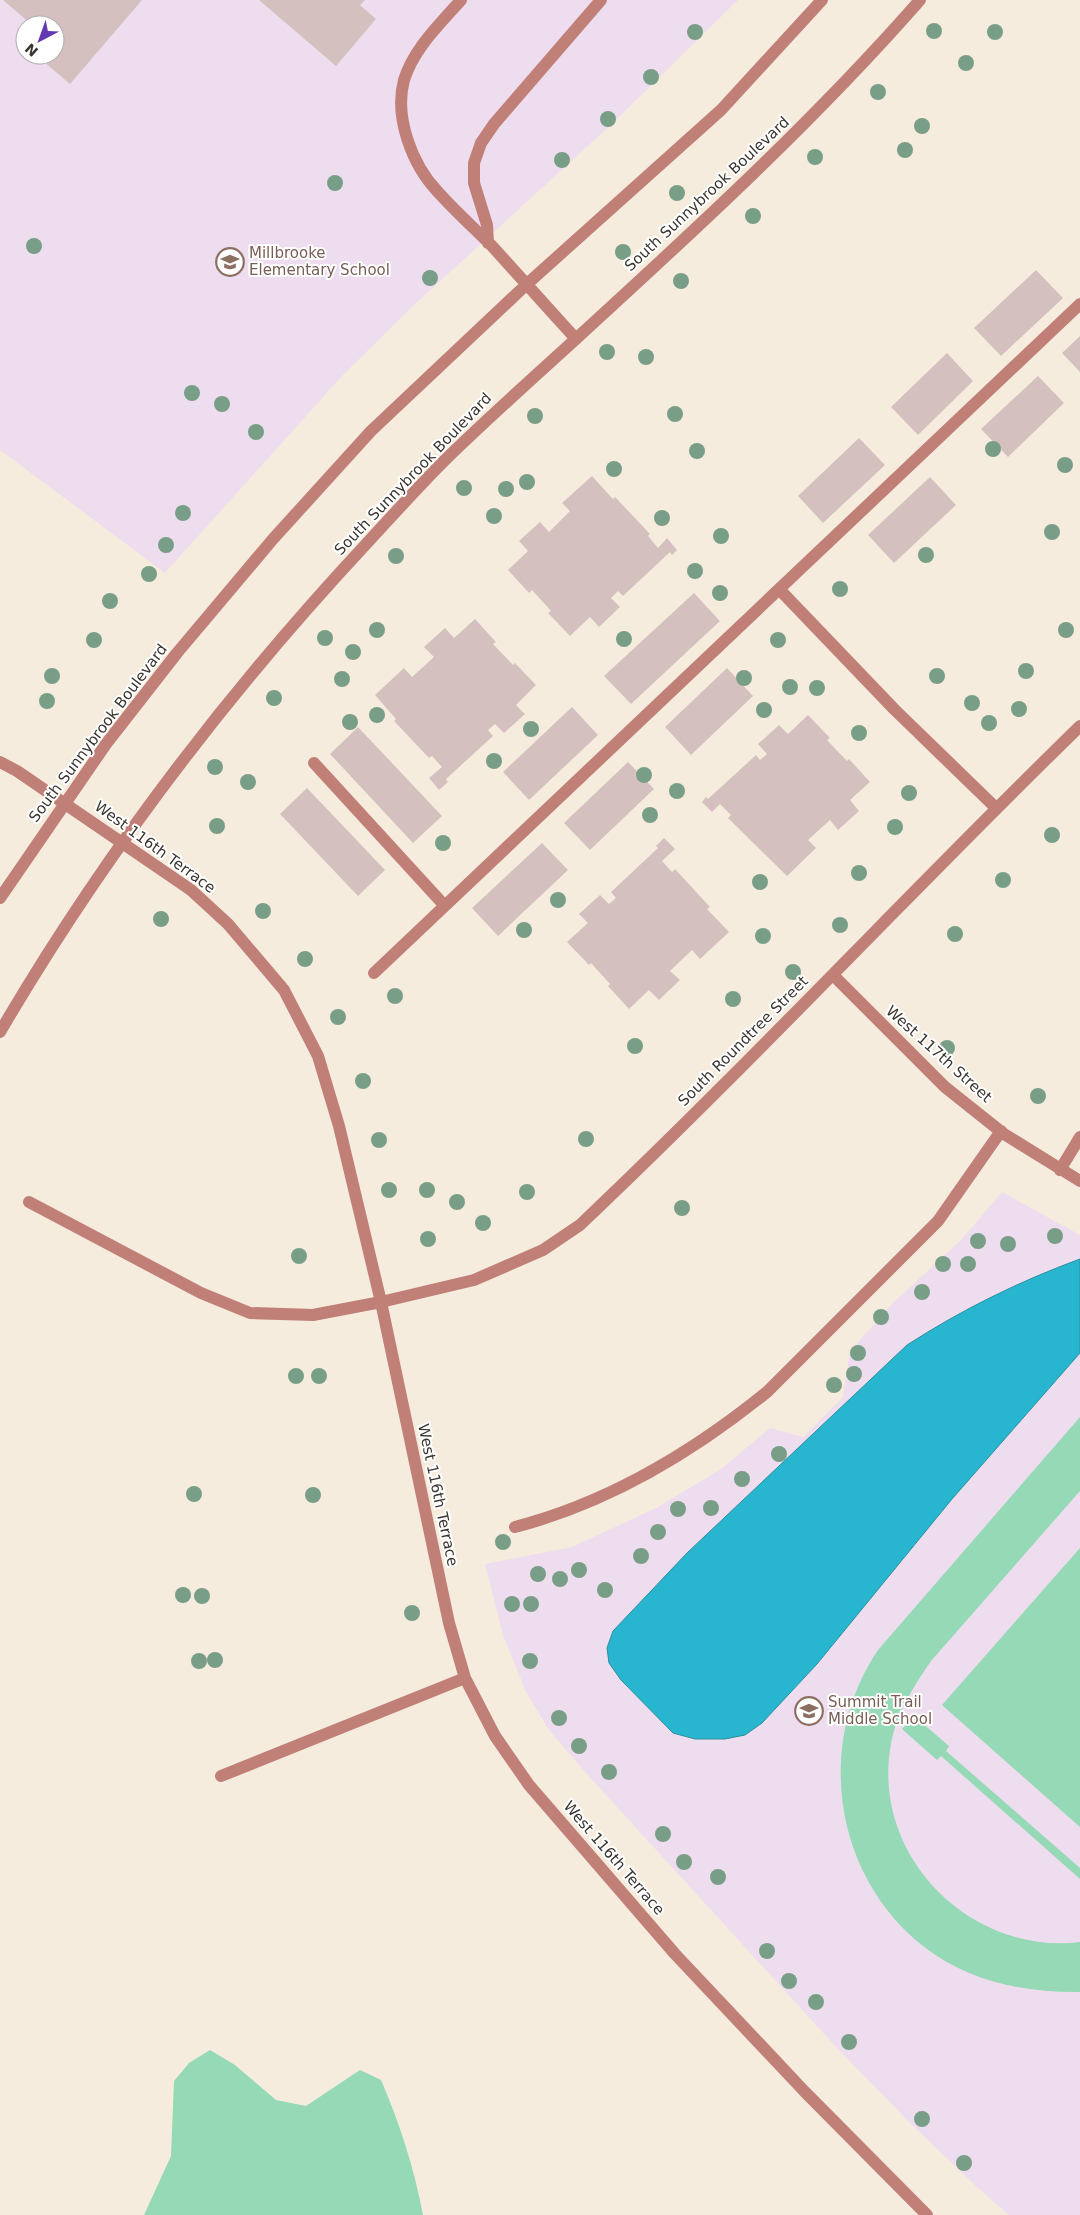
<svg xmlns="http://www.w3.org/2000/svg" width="1080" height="2215" viewBox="0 0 1080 2215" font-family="'DejaVu Sans',sans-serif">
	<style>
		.education { fill: #ede; fill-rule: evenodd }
		.green { fill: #95d9b6 }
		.water { fill: #28b5d0; stroke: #2d8fa0 }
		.building { fill: #d4c1bf }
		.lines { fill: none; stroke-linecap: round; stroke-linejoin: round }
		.minor { stroke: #c08078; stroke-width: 12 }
		.tree { fill: #799e87 }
		.labels { text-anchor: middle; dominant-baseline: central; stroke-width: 4; stroke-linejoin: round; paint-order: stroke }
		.street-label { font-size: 15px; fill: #39352f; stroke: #fff }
		.education-label { font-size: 15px; fill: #785e54; stroke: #fff; text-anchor: start }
	</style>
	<rect width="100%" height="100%" fill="#f6ecde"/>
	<path class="education" d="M0,0H738L613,123L414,305L341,377L165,573L0,450ZM25,25H55V55H25Z
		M1002,1192L1080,1235V2215H1009L978,2188L911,2124L837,2048L585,1772L549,1730L526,1692L503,1635L485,1564L572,1547L658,1507L721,1469L770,1428L803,1437L843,1397L850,1351L893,1303L961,1240Z"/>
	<path class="green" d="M1080,1417V1491L931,1661C912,1689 895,1715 890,1750C874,1859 972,1955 1080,1942V1992C1025,1993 967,1981 923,1946C833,1875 815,1743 878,1650Z
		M1080,1548V1827L942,1705Z
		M914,1716L949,1746L946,1751L1080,1868V1879L941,1756L937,1760L902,1729Z
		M210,2050L235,2065L276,2100L306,2106L360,2070L381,2080C400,2124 414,2168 423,2215H144L171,2156L174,2081L189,2063Z"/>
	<path class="water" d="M1080,1259V1353L952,1499L817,1664L762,1723L745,1735L725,1739H695L673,1733L621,1680L609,1663L607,1648L613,1631L687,1553L907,1345C961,1310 1020,1281 1080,1259Z"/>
	<path class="building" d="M3,0H142L70,84L36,55H55V25H32Z
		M259,0H365L360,5L376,19L336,66Z
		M1036,270L1063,298L1001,356L974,328Z
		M1080,336V372L1062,353Z
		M947,353L973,381L918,435L891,407Z
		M1038,376L1064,403L1008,457L981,429Z
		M859,438L885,465L823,523L798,496Z
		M592,476L613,499L615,497L650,534L648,536L658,548L667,538L677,550L672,555L670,552L623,596L618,591L611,598L620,607L599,627L590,617L570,636L548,613L551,611L532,590L529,593L508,570L528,551L519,541L540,522L549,532L570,511L562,503Z
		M930,477L956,505L894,563L868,535Z
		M694,593L720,621L631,704L604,676Z
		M475,619L496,642L493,644L513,665L515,663L536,685L516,705L525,714L504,733L495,724L488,730L493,736L446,779L448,782L439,790L429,778L442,767L432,756L429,758L394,721L396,719L375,695L404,668L412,677L434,657L424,647L445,628L454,638Z
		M727,668L753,696L691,755L665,727Z
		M572,707L598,735L529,800L503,772Z
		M808,715L830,738L827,740L847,761L849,759L870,782L850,800L859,811L838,830L830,820L808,840L816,848L787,876L728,818L731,815L720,804L712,812L702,802L706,797L708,799L756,755L760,760L767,754L758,744L779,725L788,734Z
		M358,727L442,816L413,843L330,754Z
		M628,762L654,789L590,850L564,823Z
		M307,788L385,870L358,896L280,814Z
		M664,838L675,849L662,861L672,872L675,869L710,907L707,909L729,932L700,959L692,950L670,971L680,980L659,1000L649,990L629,1009L608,986L610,984L591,963L589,965L567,942L588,923L579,914L600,895L609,904L616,898L611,892L658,848L656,846Z
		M542,843L568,870L498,936L472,908Z"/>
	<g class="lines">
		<path class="minor" d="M461,0C440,24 414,48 404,80C394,117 412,165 438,192C455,211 474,228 492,246C520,277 548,308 576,339
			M488,243L487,225L474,183V163L481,143L494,124L601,0
			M779,589L894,709L996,808
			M0,762L17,771L191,890L228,924L284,990L318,1056L339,1126L381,1302L449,1623L465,1678L495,1736L529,1785L675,1954L805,2092L927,2215
			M314,763L444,905
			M0,898L106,744L177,653L273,539L371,431L527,284L721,110L822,0
			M374,973L1080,304
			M833,975L945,1087L1004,1134L1080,1181
			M0,1032C103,856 229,691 368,542C393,515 418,487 444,461C488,418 533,378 578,337C696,229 814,121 920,0
			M1060,1170L1080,1137
			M29,1202L201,1293L250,1313L313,1315L381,1302L474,1280L543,1250L580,1225C751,1063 912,890 1080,726
			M515,1527C608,1503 693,1452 767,1392L938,1221L1001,1131
			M221,1776L465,1678"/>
	</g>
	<g class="tree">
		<circle cx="934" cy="31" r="8"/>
		<circle cx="695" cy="32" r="8"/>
		<circle cx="995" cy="32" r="8"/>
		<circle cx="966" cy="63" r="8"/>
		<circle cx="651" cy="77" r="8"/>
		<circle cx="878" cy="92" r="8"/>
		<circle cx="608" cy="119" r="8"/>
		<circle cx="922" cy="126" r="8"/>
		<circle cx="905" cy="150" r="8"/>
		<circle cx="815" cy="157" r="8"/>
		<circle cx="562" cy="160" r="8"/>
		<circle cx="335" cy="183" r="8"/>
		<circle cx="677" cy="193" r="8"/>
		<circle cx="753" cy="216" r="8"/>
		<circle cx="34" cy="246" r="8"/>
		<circle cx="623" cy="252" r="8"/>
		<circle cx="430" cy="278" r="8"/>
		<circle cx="681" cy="281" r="8"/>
		<circle cx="607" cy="352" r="8"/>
		<circle cx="646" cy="357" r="8"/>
		<circle cx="192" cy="393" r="8"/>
		<circle cx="222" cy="404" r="8"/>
		<circle cx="675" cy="414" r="8"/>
		<circle cx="535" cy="416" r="8"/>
		<circle cx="256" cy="432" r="8"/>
		<circle cx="993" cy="449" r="8"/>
		<circle cx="697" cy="451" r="8"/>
		<circle cx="1065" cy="465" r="8"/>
		<circle cx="614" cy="469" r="8"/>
		<circle cx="527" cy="482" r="8"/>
		<circle cx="464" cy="488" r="8"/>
		<circle cx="506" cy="489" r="8"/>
		<circle cx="183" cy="513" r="8"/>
		<circle cx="494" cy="516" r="8"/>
		<circle cx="662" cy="518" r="8"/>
		<circle cx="1052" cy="532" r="8"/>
		<circle cx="721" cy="536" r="8"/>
		<circle cx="166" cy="545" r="8"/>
		<circle cx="926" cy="555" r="8"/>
		<circle cx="396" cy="556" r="8"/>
		<circle cx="695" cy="571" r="8"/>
		<circle cx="149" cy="574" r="8"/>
		<circle cx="840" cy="589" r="8"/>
		<circle cx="720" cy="593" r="8"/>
		<circle cx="110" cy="601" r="8"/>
		<circle cx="377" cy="630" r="8"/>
		<circle cx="1066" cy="630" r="8"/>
		<circle cx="325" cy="638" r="8"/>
		<circle cx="624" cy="639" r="8"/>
		<circle cx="94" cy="640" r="8"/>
		<circle cx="778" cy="640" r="8"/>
		<circle cx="353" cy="652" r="8"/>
		<circle cx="1026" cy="671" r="8"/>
		<circle cx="52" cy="676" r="8"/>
		<circle cx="937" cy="676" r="8"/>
		<circle cx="744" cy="678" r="8"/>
		<circle cx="342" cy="679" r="8"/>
		<circle cx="790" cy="687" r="8"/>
		<circle cx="817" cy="688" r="8"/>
		<circle cx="274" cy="698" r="8"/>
		<circle cx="47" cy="701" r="8"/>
		<circle cx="972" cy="703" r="8"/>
		<circle cx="1019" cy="709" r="8"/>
		<circle cx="764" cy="710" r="8"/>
		<circle cx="377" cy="715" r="8"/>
		<circle cx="350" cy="722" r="8"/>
		<circle cx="989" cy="723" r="8"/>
		<circle cx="531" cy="729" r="8"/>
		<circle cx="859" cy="733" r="8"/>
		<circle cx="494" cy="761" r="8"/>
		<circle cx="215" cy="767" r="8"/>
		<circle cx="644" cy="775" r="8"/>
		<circle cx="248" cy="782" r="8"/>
		<circle cx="677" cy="791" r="8"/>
		<circle cx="909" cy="793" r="8"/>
		<circle cx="650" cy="815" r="8"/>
		<circle cx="217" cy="826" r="8"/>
		<circle cx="895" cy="827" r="8"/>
		<circle cx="1052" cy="835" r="8"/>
		<circle cx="443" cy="843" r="8"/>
		<circle cx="859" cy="873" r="8"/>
		<circle cx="1003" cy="880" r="8"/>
		<circle cx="760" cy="882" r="8"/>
		<circle cx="558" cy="900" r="8"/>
		<circle cx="263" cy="911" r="8"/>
		<circle cx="161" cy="919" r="8"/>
		<circle cx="840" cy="925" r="8"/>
		<circle cx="524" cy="930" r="8"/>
		<circle cx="955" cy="934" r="8"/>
		<circle cx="763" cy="936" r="8"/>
		<circle cx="305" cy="959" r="8"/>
		<circle cx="793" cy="972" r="8"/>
		<circle cx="395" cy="996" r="8"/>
		<circle cx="733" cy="999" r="8"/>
		<circle cx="338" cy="1017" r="8"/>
		<circle cx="635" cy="1046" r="8"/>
		<circle cx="947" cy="1048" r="8"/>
		<circle cx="363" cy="1081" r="8"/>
		<circle cx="1038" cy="1096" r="8"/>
		<circle cx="586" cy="1139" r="8"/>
		<circle cx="379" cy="1140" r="8"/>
		<circle cx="389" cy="1190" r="8"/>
		<circle cx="427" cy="1190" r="8"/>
		<circle cx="527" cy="1192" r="8"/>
		<circle cx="457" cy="1202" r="8"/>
		<circle cx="682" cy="1208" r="8"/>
		<circle cx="483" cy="1223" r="8"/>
		<circle cx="1055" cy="1236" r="8"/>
		<circle cx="428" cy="1239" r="8"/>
		<circle cx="978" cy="1241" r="8"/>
		<circle cx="1008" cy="1244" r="8"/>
		<circle cx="299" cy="1256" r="8"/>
		<circle cx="943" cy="1264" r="8"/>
		<circle cx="968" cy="1264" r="8"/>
		<circle cx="922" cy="1292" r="8"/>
		<circle cx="881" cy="1317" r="8"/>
		<circle cx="858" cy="1353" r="8"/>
		<circle cx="854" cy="1374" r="8"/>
		<circle cx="296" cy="1376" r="8"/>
		<circle cx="319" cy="1376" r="8"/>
		<circle cx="834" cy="1385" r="8"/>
		<circle cx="779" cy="1454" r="8"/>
		<circle cx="742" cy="1479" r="8"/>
		<circle cx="194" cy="1494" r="8"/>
		<circle cx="313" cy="1495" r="8"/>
		<circle cx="711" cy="1508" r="8"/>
		<circle cx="678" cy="1509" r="8"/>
		<circle cx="658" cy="1532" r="8"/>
		<circle cx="503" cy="1542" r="8"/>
		<circle cx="641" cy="1556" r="8"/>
		<circle cx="579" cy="1570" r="8"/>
		<circle cx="538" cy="1574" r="8"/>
		<circle cx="560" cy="1579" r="8"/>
		<circle cx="605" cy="1590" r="8"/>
		<circle cx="183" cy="1595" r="8"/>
		<circle cx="202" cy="1596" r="8"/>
		<circle cx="512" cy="1604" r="8"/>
		<circle cx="531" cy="1604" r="8"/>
		<circle cx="412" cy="1613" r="8"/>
		<circle cx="215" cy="1660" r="8"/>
		<circle cx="199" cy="1661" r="8"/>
		<circle cx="530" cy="1661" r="8"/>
		<circle cx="559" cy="1718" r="8"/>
		<circle cx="579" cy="1746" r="8"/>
		<circle cx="609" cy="1772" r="8"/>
		<circle cx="663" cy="1834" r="8"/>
		<circle cx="684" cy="1862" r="8"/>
		<circle cx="718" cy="1877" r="8"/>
		<circle cx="767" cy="1951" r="8"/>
		<circle cx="789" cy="1981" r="8"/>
		<circle cx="816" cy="2002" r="8"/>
		<circle cx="849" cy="2042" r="8"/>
		<circle cx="922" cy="2119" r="8"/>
		<circle cx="964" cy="2163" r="8"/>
	</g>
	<defs>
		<symbol id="school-ring" viewBox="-11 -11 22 22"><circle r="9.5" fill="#fff" stroke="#8d6e63" stroke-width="1.5"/><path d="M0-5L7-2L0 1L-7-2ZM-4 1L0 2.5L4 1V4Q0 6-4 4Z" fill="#8d6e63"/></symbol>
	</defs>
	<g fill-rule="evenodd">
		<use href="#school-ring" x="214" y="246" width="32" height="32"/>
		<use href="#school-ring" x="793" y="1695" width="32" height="32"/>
	</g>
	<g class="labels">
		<g class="street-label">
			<text transform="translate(707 194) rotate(-43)">South Sunnybrook Boulevard</text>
			<text transform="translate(413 474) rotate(-46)">South Sunnybrook Boulevard</text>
			<text transform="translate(98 733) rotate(-53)">South Sunnybrook Boulevard</text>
			<text transform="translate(155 847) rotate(36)">West 116th Terrace</text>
			<text transform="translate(743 1041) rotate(-45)">South Roundtree Street</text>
			<text transform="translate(939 1054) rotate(42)">West 117th Street</text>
			<text transform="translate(438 1495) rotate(78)">West 116th Terrace</text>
			<text transform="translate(614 1858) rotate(49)">West 116th Terrace</text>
		</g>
		<g class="education-label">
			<text x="249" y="253">Millbrooke<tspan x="249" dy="17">Elementary School</tspan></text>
			<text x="828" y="1702">Summit Trail<tspan x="828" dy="17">Middle School</tspan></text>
		</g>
	</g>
	<g transform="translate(40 40) rotate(221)"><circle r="24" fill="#ffffff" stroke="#b0aeac"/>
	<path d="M0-4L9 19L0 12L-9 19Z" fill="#613ab2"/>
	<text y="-8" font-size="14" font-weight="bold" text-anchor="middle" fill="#39352f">N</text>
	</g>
</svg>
